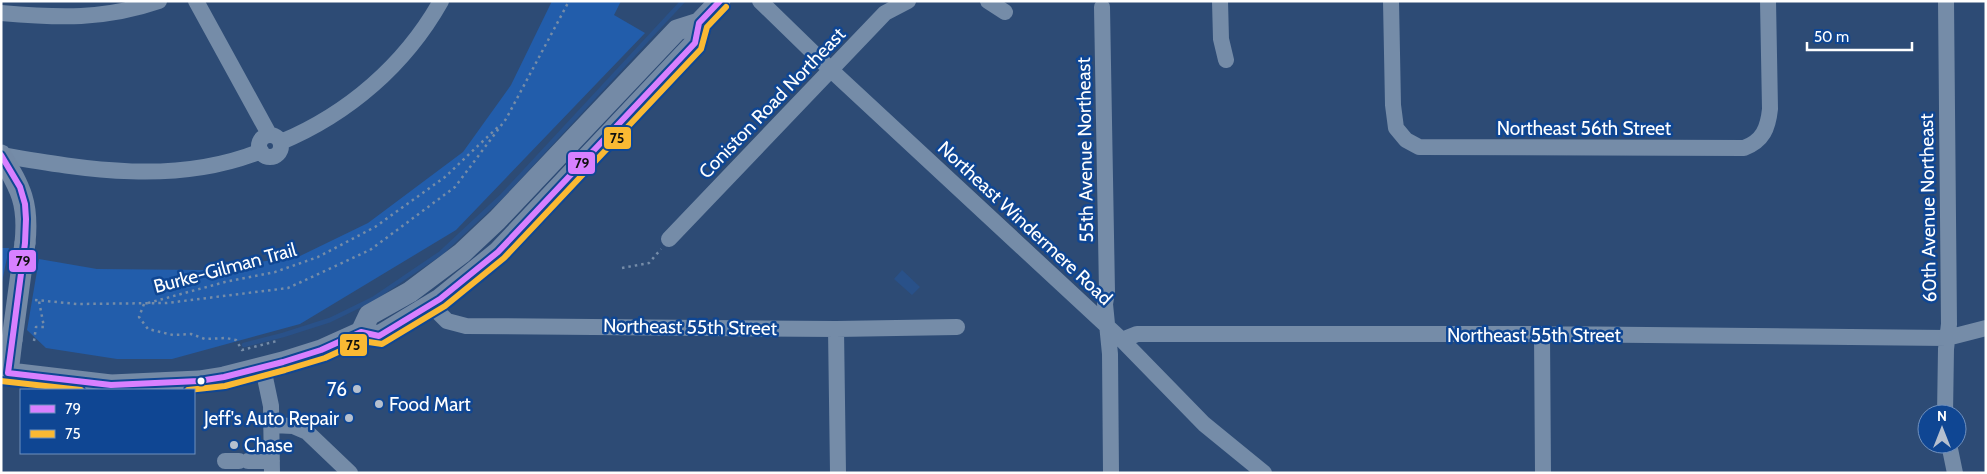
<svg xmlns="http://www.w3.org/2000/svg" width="1987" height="474" viewBox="0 0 1987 474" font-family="Cabin,sans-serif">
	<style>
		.green { fill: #225dab }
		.water { fill: #295189 }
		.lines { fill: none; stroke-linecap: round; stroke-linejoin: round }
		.stream { stroke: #295189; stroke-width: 4.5 }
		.path { stroke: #758ca8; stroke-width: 2.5; stroke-dasharray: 2.5 4; stroke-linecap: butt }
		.minor { stroke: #758ca8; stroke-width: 16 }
		.major { stroke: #748aa6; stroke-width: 21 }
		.major-bridge { stroke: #748aa6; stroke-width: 21 }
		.bus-1-casing { stroke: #0f4693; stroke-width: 10 }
		.bus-2-casing { stroke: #0f4693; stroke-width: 10 }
		.bus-1 { stroke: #d880ff; stroke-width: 6 }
		.bus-2 { stroke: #fab933; stroke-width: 6 }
		.bus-dot { fill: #fff; stroke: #0f4693; stroke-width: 2 }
		.poi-dot { fill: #b6c0cf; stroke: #0f4693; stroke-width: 2 }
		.labels { text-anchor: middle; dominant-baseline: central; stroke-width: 5; stroke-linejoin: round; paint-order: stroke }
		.street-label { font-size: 19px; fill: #fff; stroke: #0f4693 }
		.poi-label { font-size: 19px; fill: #fff; stroke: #0f4693; text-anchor: end }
		.line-badge { stroke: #0f4693; stroke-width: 2 }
		.pale-badge-label { font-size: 14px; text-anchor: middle; font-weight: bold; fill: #111 }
	</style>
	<rect width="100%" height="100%" fill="#2d4b75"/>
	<path class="green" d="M552,1H621L614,15L645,33L456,230L300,324L172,359H117L46,348L27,330L39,259L97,269L203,270L300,256L368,223L463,152L511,85Z
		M1,248H9L1,287Z"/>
	<path class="water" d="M902,270L920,287L912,295L894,279Z"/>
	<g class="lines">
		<path class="stream" d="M244,345L283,335L330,320L373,299L441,253L501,197L683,1"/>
		<path class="path" d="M622,268L649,263L661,249
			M35,300L77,304L167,303L288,288L370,250L455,187L506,119L569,1
			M148,303L225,282L275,272L318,257L375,227L445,177L500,125
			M144,304L139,317L148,329L173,335L191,334L205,339L226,338L236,340L242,350L277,341L278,343
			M34,341L36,327H44L39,301"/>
		<path class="minor" d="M196,1L269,134
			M760,1L831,70L1122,340L1204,424L1264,473
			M988,1L1005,12
			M1220,1L1221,39L1226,60
			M1391,1L1393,105L1396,128L1406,140L1419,147L1744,148C1763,141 1768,128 1770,109L1768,1
			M1102,7L1107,292L1105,304L1110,354L1111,473
			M1,13C59,18 104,20 159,1
			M259 146a11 11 0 1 1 22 0a11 11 0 1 1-22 0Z
			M281,142C348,114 405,65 441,1
			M1,155C87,170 177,185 261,151
			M669,239L885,13L908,1
			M431,305L447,321L466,326L836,329L957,327
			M836,329L838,473
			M1542,334L1543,473
			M1122,340L1137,334H1542L1947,338L1986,328
			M263,368L271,406L272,473
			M1945,414L1946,349L1949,324L1946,1
			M272,425L293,426L307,432L350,473
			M1949,444L1955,473
			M225,461H239
			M248,461H272"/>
		<path class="major" d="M1,155C21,189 29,203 25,243
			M361,332L369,315L410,292L462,253L497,220L677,30L699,23L720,1
			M1,372L111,385L199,381L224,377L283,362L321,350L361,332L379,336L440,299L498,252L695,43L699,23
			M8,373L12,340"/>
		<path class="major-bridge" d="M12,340L25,243"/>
		<defs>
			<path id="bus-1" d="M1,155L20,187L25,204L26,219L25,243L8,373
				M8,373L111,385L199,381L224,377L283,362L321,350L361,332L379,336L440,299L498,252L695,43L699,23L720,1"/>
			<path id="bus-2" d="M1,381L81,390
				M188,390L225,386L285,370L325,358L362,341L382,344L445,306L504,258L701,49L707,27L726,7"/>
		</defs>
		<use href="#bus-1" class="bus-1-casing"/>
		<use href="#bus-2" class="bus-2-casing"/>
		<use href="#bus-1" class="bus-1"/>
		<use href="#bus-2" class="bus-2"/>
	</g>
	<circle class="bus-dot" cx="201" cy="381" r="4.5"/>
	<g class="poi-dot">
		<circle cx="357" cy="389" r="5"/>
		<circle cx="379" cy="404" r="5"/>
		<circle cx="349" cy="418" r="5"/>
		<circle cx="234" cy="445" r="5"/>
	</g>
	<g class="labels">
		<g class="street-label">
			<text transform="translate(772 103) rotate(-46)">Coniston Road Northeast</text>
			<text x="1584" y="128">Northeast 56th Street</text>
			<text transform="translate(1085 150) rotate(-91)">55th Avenue Northeast</text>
			<text transform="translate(1928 208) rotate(-91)">60th Avenue Northeast</text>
			<text transform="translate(1025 223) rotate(43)">Northeast Windermere Road</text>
			<text transform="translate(225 268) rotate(-15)">Burke-Gilman Trail</text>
			<text transform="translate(690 327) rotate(1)">Northeast 55th Street</text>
			<text x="1534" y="335">Northeast 55th Street</text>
		</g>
		<g class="poi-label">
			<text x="347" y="389">76</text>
			<text x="389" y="404" text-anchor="start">Food Mart</text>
			<text x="339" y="418">Jeff's Auto Repair</text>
			<text x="244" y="445" text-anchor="start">Chase</text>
		</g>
	</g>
	<g class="line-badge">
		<rect x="603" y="126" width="29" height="24" rx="5" fill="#fab933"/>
		<rect x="567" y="151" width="29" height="24" rx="5" fill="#d880ff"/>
		<rect x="8" y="249" width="29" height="24" rx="5" fill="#d880ff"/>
		<rect x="339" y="333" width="29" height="24" rx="5" fill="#fab933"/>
	</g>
	<g class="pale-badge-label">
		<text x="617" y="143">75</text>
		<text x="582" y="168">79</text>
		<text x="23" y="266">79</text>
		<text x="353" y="350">75</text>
	</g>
	<rect width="1987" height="474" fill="none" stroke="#ffffff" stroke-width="5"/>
	<rect x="20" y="389" width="175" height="65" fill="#0f4693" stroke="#6f90be"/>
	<rect x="30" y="405" width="25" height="8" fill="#d880ff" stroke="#6f90be"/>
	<text x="65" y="414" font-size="15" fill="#ffffff">79</text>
	<rect x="30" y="430" width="25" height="8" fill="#fab933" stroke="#6f90be"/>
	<text x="65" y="439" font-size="15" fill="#ffffff">75</text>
	<g transform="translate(1942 429)"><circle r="24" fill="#0f4693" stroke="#6f90be"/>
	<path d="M0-4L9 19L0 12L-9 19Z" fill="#b6c0cf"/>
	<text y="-8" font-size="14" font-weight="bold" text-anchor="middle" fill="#ffffff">N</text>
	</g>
	<path d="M1807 42v8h105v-8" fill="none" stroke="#ffffff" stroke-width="2.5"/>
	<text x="1814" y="42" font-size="15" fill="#ffffff" stroke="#0f4693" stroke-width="4" paint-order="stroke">50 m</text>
</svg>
